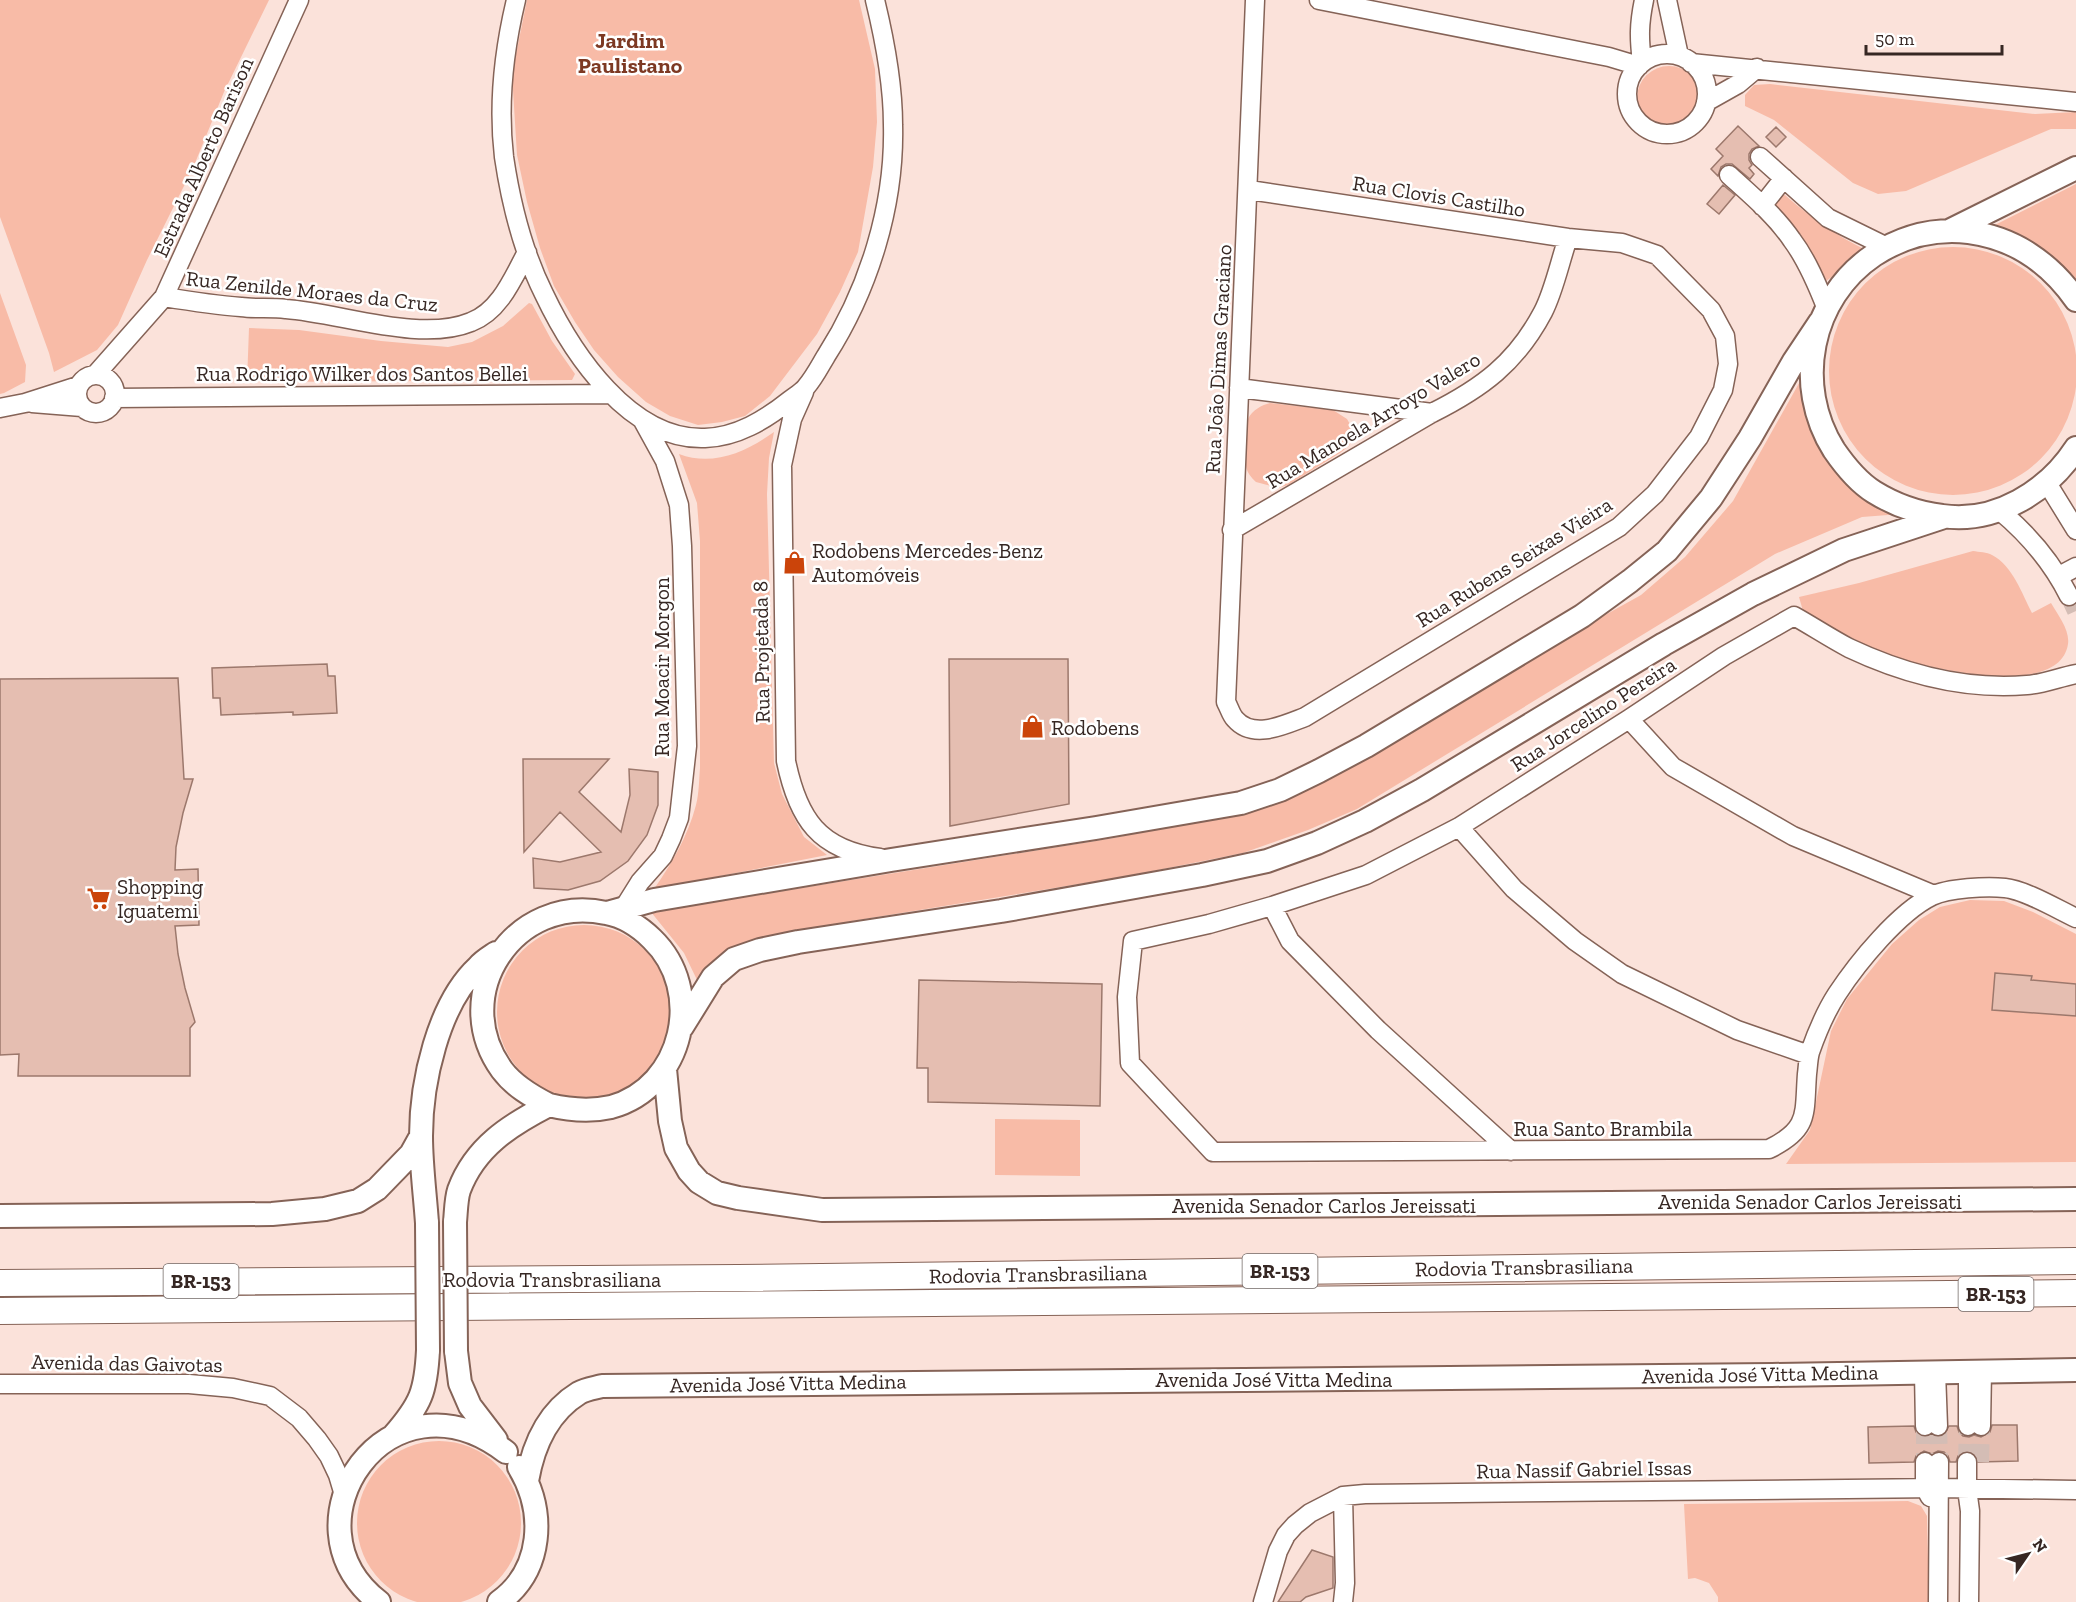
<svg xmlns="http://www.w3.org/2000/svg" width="2076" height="1602" viewBox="0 0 2076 1602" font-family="'Zilla Slab',serif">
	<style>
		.green { fill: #f8bba7 }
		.building { fill: #e5beb1; stroke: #9c786c; stroke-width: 1.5 }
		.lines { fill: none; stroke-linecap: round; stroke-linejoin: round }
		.minor-tunnel { stroke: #d4bdb5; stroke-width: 18; stroke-dasharray: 18 9; stroke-linecap: butt }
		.minor-casing { stroke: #856357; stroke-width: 21 }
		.major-casing { stroke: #856357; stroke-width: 26 }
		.highway-casing { stroke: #856357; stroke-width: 28 }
		.minor { stroke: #fff; stroke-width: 18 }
		.major { stroke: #fff; stroke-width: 22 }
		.highway { stroke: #fff; stroke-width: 26 }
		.major-bridge-casing { stroke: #856357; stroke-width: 26; stroke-linecap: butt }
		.major-bridge { stroke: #fff; stroke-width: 22 }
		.labels { text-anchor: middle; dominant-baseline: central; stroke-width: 5; stroke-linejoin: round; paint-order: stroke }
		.shield { fill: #fff; stroke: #726865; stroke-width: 1.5 }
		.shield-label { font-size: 20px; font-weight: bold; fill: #362723 }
		.street-label { font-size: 21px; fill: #362723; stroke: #fff }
		.poi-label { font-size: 21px; fill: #362723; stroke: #fff; text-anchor: start }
		.neighbourhood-label { font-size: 22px; font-weight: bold; fill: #7d3923; stroke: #fff }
	</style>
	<rect width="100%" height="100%" fill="#fbe2da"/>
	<path class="green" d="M0,0H269L224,92L193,168L147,260L118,325L97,350L54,372L49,353L0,217Z
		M527,0H859L875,69L877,122L873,167L858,252L840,292L817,334L770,396L745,416L722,422L698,425L670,416L646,402L618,377L594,350L575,322L554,286L540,248L527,202L517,155L512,74Z
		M1637 98a32 32 0 1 1 64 0a32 32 0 1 1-64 0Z
		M1770,84L2035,114L2076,112V129H2051L1906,191L1878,194L1853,183L1774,120L1745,106V95L1754,85Z
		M2076,184V293L1987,229Z
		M1785,195C1811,218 1837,236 1868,251L1822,284L1773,205L1777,196Z
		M1829 371a124 124 0 1 1 248 0a124 124 0 1 1-248 0Z
		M0,293L26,365L25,382L4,393L0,394Z
		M529,303L532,304L552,341L575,374L572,380L247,382L249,328L299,330L381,341L448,347L472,342L503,326Z
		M1803,376L1816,435L1901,514L1862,517L1775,554L1357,809L1308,830L1243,853L1128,876L852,921L733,946L714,961L698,982L684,953L651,912L1114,838L1223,815L1501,673L1641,595L1685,557L1733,501Z
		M1270,403L1333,410L1347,419L1351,426L1352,440L1349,446L1340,453L1288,485L1278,488L1256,482C1251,477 1247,473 1246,466C1242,454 1243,430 1248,419C1252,410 1262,405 1270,403Z
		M774,432L769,458L767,494L774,763L782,794L804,837L827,855L654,889C672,863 688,836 696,805C699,794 699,780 700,768V541L697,503L679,454C713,467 746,452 774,432Z
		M1973,551C1979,552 1987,552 1992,555C2013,566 2022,594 2032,613L2051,603C2058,615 2070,630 2068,644C2060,698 1938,670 1906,660C1869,649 1836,630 1803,611L1799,597L1859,583Z
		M1970,900L2004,901L2033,912L2076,934V1162L1786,1164L1810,1130L1831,1031L1847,999L1892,944L1919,920L1940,907Z
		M497 1012a87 87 0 1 1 174 0a87 87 0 1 1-174 0Z
		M995,1119L1080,1120V1176L995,1175Z
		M357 1523a82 82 0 1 1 164 0a82 82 0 1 1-164 0Z
		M1908,1501L1921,1506L1927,1516L1929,1602H1718V1597L1709,1583L1695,1578L1688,1579L1684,1504Z"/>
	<path class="building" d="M1738,126L1759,146L1752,149L1749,154V160L1752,165L1749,168L1754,174L1750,179L1732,164H1726L1721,167L1718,176L1711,169L1723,156L1716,149Z
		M1776,127L1786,137L1776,147L1766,137Z
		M1723,185L1735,195L1719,214L1707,204Z
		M949,659H1068L1069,804L950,826Z
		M327,664L328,676H335L337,713L293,715V712L221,715L220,698H213L212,668Z
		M178,678L184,779H193L183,813L176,847L175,870L198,869L199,925L175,926L178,954L185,988L195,1022L190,1028V1076H18L19,1054L0,1055V679Z
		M523,759H609L579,792L621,832L630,795L629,769L658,772V805L647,835L628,861L600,881L568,890L534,888L533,858L560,862L601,852L560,812L524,852Z
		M1995,973L2032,976L2031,980L2076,984V1016L1992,1010Z
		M919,980L1102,984L1100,1106L928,1102V1068H917Z
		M1992,1425H2017L2018,1461L1978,1462L1973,1453L1966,1451L1958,1456L1956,1462H1950L1948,1456L1944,1452L1938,1451L1932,1454L1924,1451L1916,1456L1914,1462L1869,1463L1868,1427L1914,1426L1916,1432L1920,1436L1926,1437L1932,1435L1938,1437L1944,1435L1949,1426H1957L1959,1432L1963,1436L1969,1437L1974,1435L1981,1437L1990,1432Z
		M1312,1550L1333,1557V1588L1306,1597L1300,1602H1278Z"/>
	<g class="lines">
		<path class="minor-tunnel" d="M2069,596L2076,611
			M1925,1426V1462
			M1938,1426L1939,1462
			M1967,1462L1968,1426
			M1980,1462L1981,1426"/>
		<defs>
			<path id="minor" d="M516,0C504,50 498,106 504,157C511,204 523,252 544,294C572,353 630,441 705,438C737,437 765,420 790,400C795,396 802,392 806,387C814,378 820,366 826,356C869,289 895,205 893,125C893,83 885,41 875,0
				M1319,0L1609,57L1639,66
				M1667,0L1679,56
				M1627 94a40 40 0 1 1 80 0a40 40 0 1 1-80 0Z
				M1642,62C1639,38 1639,24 1644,0
				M1691,63L2076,102
				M1706,102L1738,84L1757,68
				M1760,157L1828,218L1887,247
				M1729,175C1751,195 1775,215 1792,240C1807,260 1817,284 1826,307
				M1249,190L1568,238L1622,243L1657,255L1711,310L1725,336L1728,364L1723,390L1699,437L1655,494L1619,527L1305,717C1284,725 1253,740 1235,719C1231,715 1229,707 1226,702C1235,468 1247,234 1255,0
				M1762,206L1784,178
				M164,297C189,301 215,305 241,307C256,309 271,307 286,309C341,313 420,343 471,322C500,311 513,278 527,252
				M96,374L164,297L299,0
				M77 394a19 19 0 1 1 38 0a19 19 0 1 1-38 0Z
				M1239,388L1432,413
				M804,392L792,419L782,465L786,761C798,819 819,850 880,858
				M114,398L611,394
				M32,403L82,407
				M0,408L25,403L78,386
				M2047,483L2076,530
				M1999,510C2028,534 2052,562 2069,596
				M1232,530L1432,413C1482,388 1516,363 1543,312C1554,291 1560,261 1568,238
				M2059,576L2076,567
				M2076,674C2060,677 2043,684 2027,685C1966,690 1904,674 1849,648C1830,638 1812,626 1794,616L1724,656L1629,719L1459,827L1366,875L1272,906L1209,924L1133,941L1127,997L1130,1063L1213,1152L1769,1149C1810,1129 1804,1114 1807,1074C1808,1067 1808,1059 1810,1052C1817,1032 1826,1011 1837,994C1858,962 1899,912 1932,896C1948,888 1987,886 2005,888C2025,890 2057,909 2076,918
				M1629,719L1673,767L1793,836L1934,895
				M1459,827L1514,889L1575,941L1622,974L1737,1030L1809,1055
				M625,906L640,882L663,856L671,839L679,818L687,746L682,546L679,505L665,461L643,421
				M1272,906L1290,941L1378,1030L1511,1151
				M1924,1372L1925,1426
				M1936,1372L1938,1426
				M0,1384H189L233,1388L270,1396L299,1418L317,1439L329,1456L338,1475L344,1495
				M1968,1426V1371
				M1981,1426L1982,1371
				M1925,1462V1488L1930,1497
				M1967,1462V1489L1970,1511L1969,1602
				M1263,1602L1278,1551L1286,1535L1295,1525L1310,1513L1343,1496L1365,1494L1939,1488L2076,1490
				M1343,1602L1345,1583L1343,1496
				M1938,1602L1939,1462"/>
			<path id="major" d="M1951,230L2076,168
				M2076,300C2050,263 2014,238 1969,232C1935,228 1903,236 1874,255C1810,298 1793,385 1834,450C1845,466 1858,482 1874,492C1895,505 1918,513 1942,516C1996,524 2048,491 2076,448
				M607,913L654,900L891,860L1096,828L1241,803L1280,790L1319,771L1366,746L1582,616L1630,581L1667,551L1711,498L1750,438L1794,361L1820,322
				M682,1027L713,977L734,959L760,950L798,942L1001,911L1202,875L1267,861L1317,843L1365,821L1422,790L1664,644L1753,594L1844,550L1944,517
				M665,1069L670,1121L676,1148L689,1171L699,1182L717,1193L738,1198L822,1210L2076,1199
				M0,1216L272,1214L325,1209L358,1201L377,1189L411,1154L421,1136
				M455,1222C456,1212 456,1199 459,1190C475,1147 510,1125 549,1105C570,1110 589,1112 611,1107C684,1087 705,990 652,939C640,927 623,916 606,913C515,893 447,994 502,1070C514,1086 531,1096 549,1105
				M427,1223C425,1194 421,1165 421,1136C421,1083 438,1004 478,967C483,961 490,957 496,953
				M456,1351L460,1383L470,1406L496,1440
				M394,1435C421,1404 426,1391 428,1350
				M527,1481C533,1446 548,1412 579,1393C586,1389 595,1388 602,1386L1772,1375L2076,1370
				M379,1602C278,1524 389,1362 506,1452
				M499,1602C543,1570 546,1512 519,1467"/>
			<path id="highway" d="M0,1283L738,1278L2076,1261
				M0,1311L2076,1293"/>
		</defs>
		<use href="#minor" class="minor-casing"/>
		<use href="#major" class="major-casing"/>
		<use href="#highway" class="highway-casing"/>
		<use href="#minor" class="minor"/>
		<use href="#major" class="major"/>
		<use href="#highway" class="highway"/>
		<defs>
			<path id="major-bridge" d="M455,1222L456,1351
				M427,1223L428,1350"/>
		</defs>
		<use href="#major-bridge" class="major-bridge-casing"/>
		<use href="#major-bridge" class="major-bridge"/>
	</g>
	<defs>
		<symbol id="shop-bare" viewBox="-9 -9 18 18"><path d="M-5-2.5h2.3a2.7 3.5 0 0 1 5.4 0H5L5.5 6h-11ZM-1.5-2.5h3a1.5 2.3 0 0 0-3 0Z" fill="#cb440a" stroke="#fff" stroke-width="2.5" paint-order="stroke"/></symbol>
		<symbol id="supermarket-bare" viewBox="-9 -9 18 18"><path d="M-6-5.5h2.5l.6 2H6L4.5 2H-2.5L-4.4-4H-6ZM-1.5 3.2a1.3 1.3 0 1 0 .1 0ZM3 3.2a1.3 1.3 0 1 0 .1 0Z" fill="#cb440a" stroke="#fff" stroke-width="2.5" paint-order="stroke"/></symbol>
	</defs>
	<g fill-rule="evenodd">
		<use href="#shop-bare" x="778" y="546" width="33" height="33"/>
		<use href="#shop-bare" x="1016" y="710" width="33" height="33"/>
		<use href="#supermarket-bare" x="82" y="882" width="33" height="33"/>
	</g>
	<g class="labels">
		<g class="shield">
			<rect x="1242.5" y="1254" width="75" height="34" rx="4.5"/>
			<rect x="163.5" y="1264" width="75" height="34" rx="4.5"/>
			<rect x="1958.5" y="1277" width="75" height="34" rx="4.5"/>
		</g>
		<g class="shield-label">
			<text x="1280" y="1271">BR-153</text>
			<text x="201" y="1281">BR-153</text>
			<text x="1996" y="1294">BR-153</text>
		</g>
		<g class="street-label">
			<text transform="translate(203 157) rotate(-66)">Estrada Alberto Barison</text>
			<text transform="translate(1439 196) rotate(9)">Rua Clovis Castilho</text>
			<text transform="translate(312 291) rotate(6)">Rua Zenilde Moraes da Cruz</text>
			<text transform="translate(1218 359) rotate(-87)">Rua João Dimas Graciano</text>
			<text x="362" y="373">Rua Rodrigo Wilker dos Santos Bellei</text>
			<text transform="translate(1373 420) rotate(-31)">Rua Manoela Arroyo Valero</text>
			<text transform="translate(1514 562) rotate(-32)">Rua Rubens Seixas Vieira</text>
			<text transform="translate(761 652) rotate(-91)">Rua Projetada 8</text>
			<text transform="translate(661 667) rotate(-90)">Rua Moacir Morgon</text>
			<text transform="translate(1593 714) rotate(-33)">Rua Jorcelino Pereira</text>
			<text x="1603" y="1128">Rua Santo Brambila</text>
			<text x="1810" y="1201">Avenida Senador Carlos Jereissati</text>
			<text x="1324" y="1205">Avenida Senador Carlos Jereissati</text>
			<text transform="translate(1524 1267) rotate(-1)">Rodovia Transbrasiliana</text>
			<text transform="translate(1038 1274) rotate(-1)">Rodovia Transbrasiliana</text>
			<text x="552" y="1279">Rodovia Transbrasiliana</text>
			<text transform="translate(127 1363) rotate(1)">Avenida das Gaivotas</text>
			<text transform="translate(1760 1374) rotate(-1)">Avenida José Vitta Medina</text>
			<text x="1274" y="1379">Avenida José Vitta Medina</text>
			<text transform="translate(788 1383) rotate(-1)">Avenida José Vitta Medina</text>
			<text transform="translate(1584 1469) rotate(-1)">Rua Nassif Gabriel Issas</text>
		</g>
		<g class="poi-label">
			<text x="812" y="550">Rodobens Mercedes-Benz<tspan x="812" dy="24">Automóveis</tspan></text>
			<text x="1051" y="727">Rodobens</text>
			<text x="117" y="886">Shopping<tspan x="117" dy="24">Iguatemi</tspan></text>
		</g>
		<g class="neighbourhood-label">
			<text x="630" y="40">Jardim<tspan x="630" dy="25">Paulistano</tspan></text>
		</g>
	</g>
	<g transform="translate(2028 1554) rotate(55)" stroke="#ffffff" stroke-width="4.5" paint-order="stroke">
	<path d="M0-4.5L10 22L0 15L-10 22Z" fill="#362723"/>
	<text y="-9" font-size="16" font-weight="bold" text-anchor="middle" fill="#362723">N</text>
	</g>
	<path d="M1866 45v9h136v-9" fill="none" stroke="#362723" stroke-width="3"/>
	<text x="1875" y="45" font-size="18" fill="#362723" stroke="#ffffff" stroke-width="4.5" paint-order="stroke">50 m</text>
</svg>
